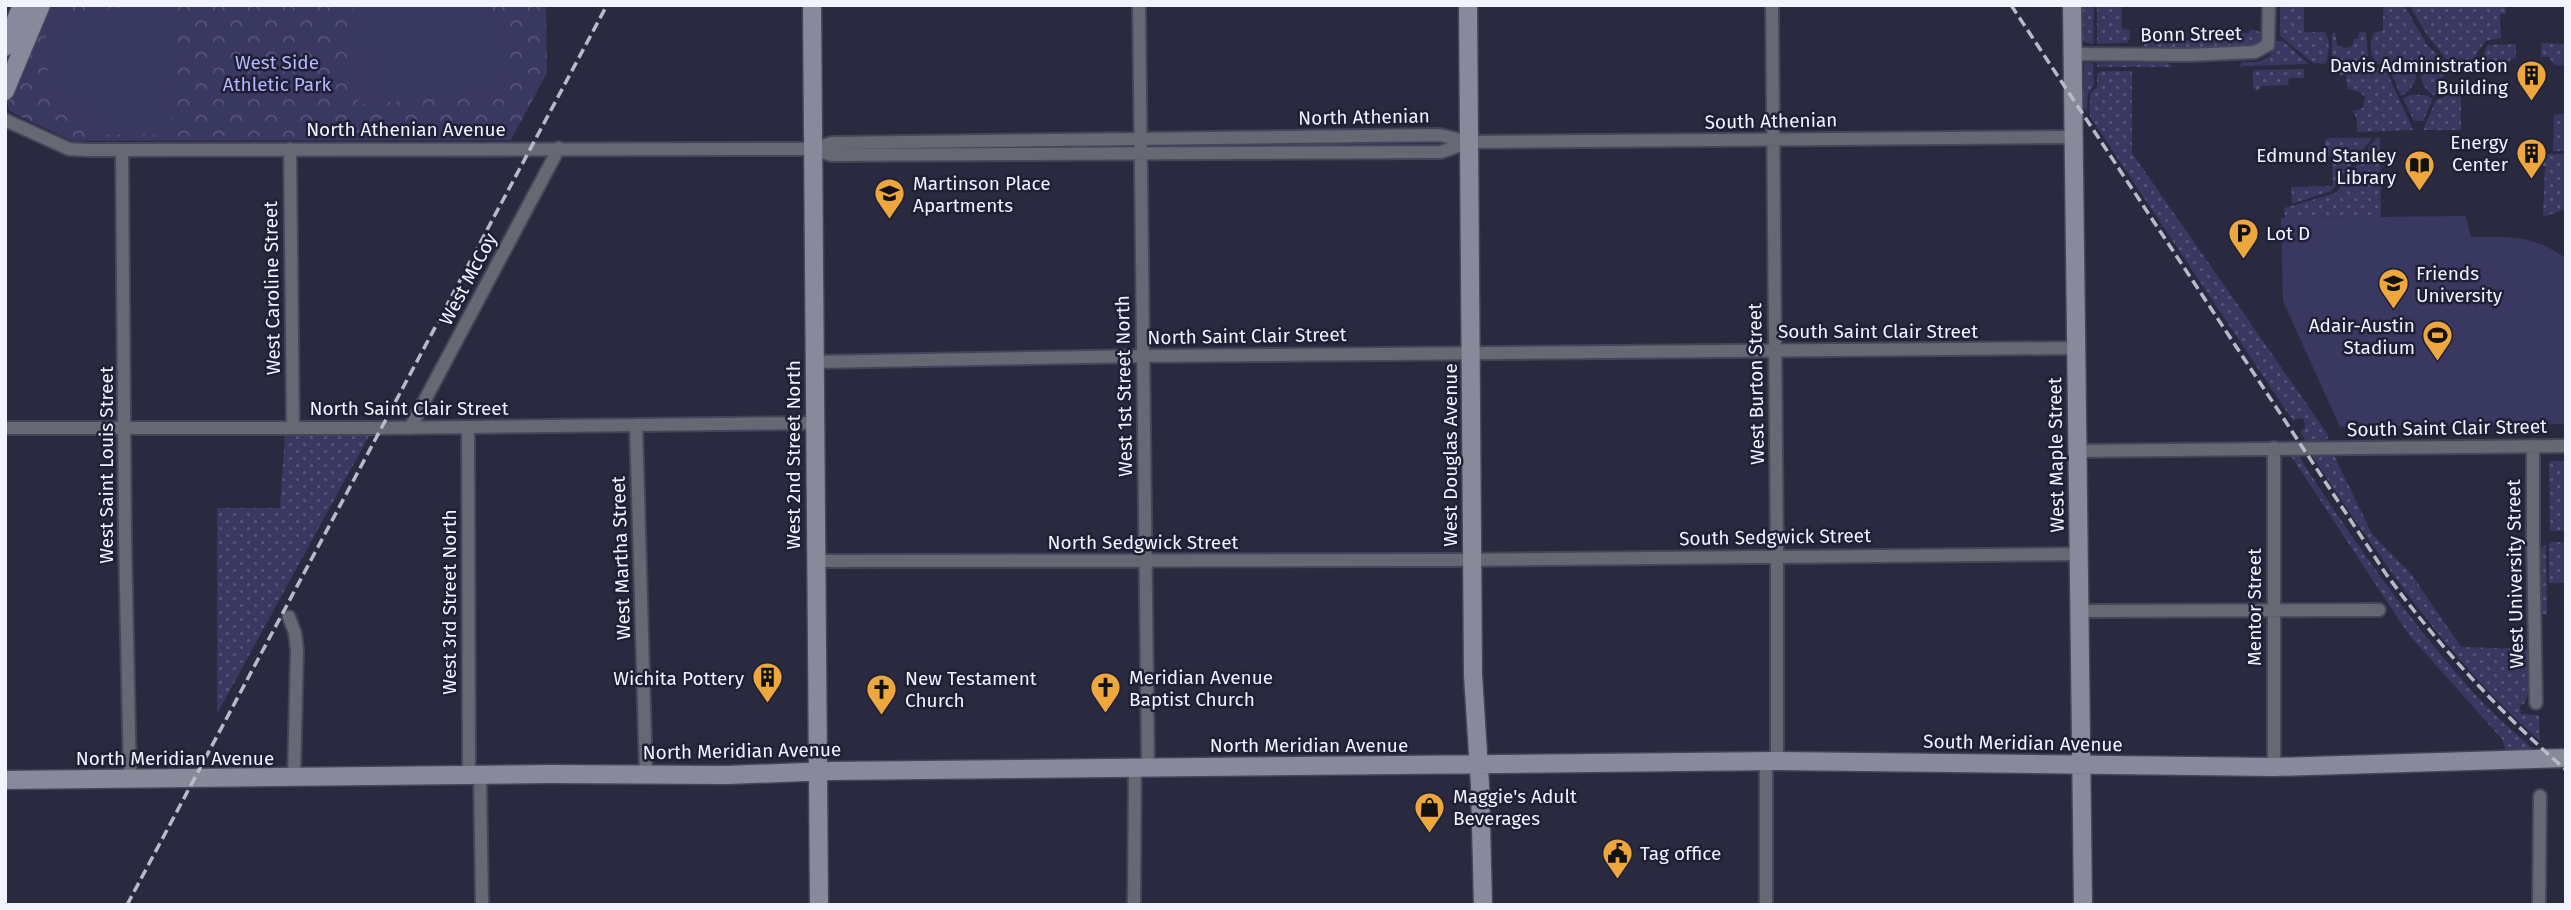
<svg xmlns="http://www.w3.org/2000/svg" width="2571" height="910" viewBox="0 0 2571 910" font-family="'Fira Sans',sans-serif">
	<style>
		.grass { fill: url(#grass-dots) }
		.park { fill: url(#park-crowns) }
		.pitch { fill: #393861 }
		.lines { fill: none; stroke-linecap: round; stroke-linejoin: round }
		.street-casing { stroke: #45455a; stroke-width: 16 }
		.secondary-casing { stroke: #45455a; stroke-width: 21 }
		.street { stroke: #676873; stroke-width: 12 }
		.secondary { stroke: #88899b; stroke-width: 18 }
		.rail { stroke: #b9bac9; stroke-width: 3.5; stroke-dasharray: 10 5; stroke-linecap: butt }
		.labels { text-anchor: middle; dominant-baseline: central; stroke-width: 5; stroke-linejoin: round; paint-order: stroke }
		.street-label { font-size: 19px; fill: #f2f3ff; stroke: #1f1f35 }
		.park-label { font-size: 19px; fill: #b7b8fd; stroke: #1f1f35 }
		.poi-label { font-size: 19px; fill: #f2f3ff; stroke: #1f1f35; text-anchor: start }
	</style>
	<defs>
		<pattern id="grass-dots" width="8" height="8" patternUnits="userSpaceOnUse" patternTransform="scale(1.75)"><rect width="8" height="8" fill="#393861"/><path d="M2 2h.1M6 6h.1" fill="none" stroke="#565579" stroke-width="1.8" stroke-linecap="round"/></pattern>
		<pattern id="park-crowns" width="20" height="18" patternUnits="userSpaceOnUse" patternTransform="scale(1.75)"><rect width="20" height="18" fill="#393861"/><path d="M2 6a3 3 0 1 1 6 0M12 15a3 3 0 1 1 6 0" fill="none" stroke="#565579"/></pattern>
	</defs>
	<rect width="100%" height="100%" fill="#29293f"/>
	<path class="grass" d="M2082,5H2094L2093,45L2083,41Z
		M2097,5H2122V29L2130,30V39L2127,43L2097,44Z
		M2280,5H2304V32H2325C2331,40 2329,55 2325,64L2313,63L2280,36Z
		M2383,5H2404L2427,45L2447,63L2376,64C2371,55 2368,40 2375,32L2383,31Z
		M2409,5L2506,7V14H2500L2501,38L2485,41L2470,65L2452,66L2427,35Z
		M2250,29L2261,32L2262,42L2256,47L2145,48L2142,40H2240L2241,33H2249Z
		M2335,32L2337,45L2345,48L2352,46L2354,39H2358L2359,32H2366L2368,56L2364,65H2336L2332,55V34Z
		M2276,41H2283L2309,64L2243,66L2239,68L2242,62H2257L2269,57Z
		M2541,43L2566,44V66L2554,65L2549,57H2541Z
		M2516,44V58L2511,59L2507,66L2479,64L2488,45Z
		M2084,63H2093L2094,86L2088,93L2087,112L2083,106Z
		M2097,63H2168L2173,67H2097Z
		M2417,67C2417,80 2413,90 2401,96L2389,68Z
		M2344,68H2385L2413,130L2357,132V119L2353,111L2363,108L2365,97L2360,92L2348,89L2346,75H2339Z
		M2420,68H2447L2435,96C2424,90 2420,80 2420,68Z
		M2304,69V78H2289L2288,85L2262,86L2257,91L2253,87V70Z
		M2101,71H2132V153L2327,433L2328,438L2325,441H2306L2300,431L2305,428L2304,420L2299,418L2293,421L2090,117V94L2097,87V74Z
		M2461,90V130H2423L2436,100Z
		M2410,95H2426L2433,99L2423,121H2414L2403,99Z
		M2566,113V151H2553L2554,115Z
		M2328,138H2372L2331,191L2292,204L2291,187L2333,186L2332,156L2324,155L2325,140Z
		M2376,138H2380L2381,217L2285,218L2284,208L2336,193Z
		M2536,154H2566V209L2543,217L2545,166H2536Z
		M285,435L369,436L217,714V508H280Z
		M2334,455L2372,534L2412,575L2461,647L2528,649V695L2524,704L2520,705L2521,714L2539,715L2540,741C2447,659 2380,558 2312,456Z
		M2291,456H2299C2355,544 2414,628 2484,704C2500,720 2518,735 2535,751L2506,752L2502,739L2409,635Z
		M2549,461H2566V531H2550Z
		M2552,542H2566V583H2549V544Z
		M2544,545H2546L2547,614H2542L2541,549Z"/>
	<path class="park" d="M45,5H546L547,73L511,140L72,141L17,115L9,110L7,102Z"/>
	<path class="pitch" d="M167,5L177,15L178,47L170,134L107,135L48,87L46,35L55,15L134,6Z
		M354,5H481L504,26L507,93L362,104L352,93Z
		M2466,216L2471,237C2513,237 2530,234 2566,258V424L2340,427L2283,301L2281,218Z"/>
	<g class="lines">
		<defs>
			<path id="street" d="M1139,5L1148,767
				M1772,5L1777,557V761
				M2073,54L2189,55L2255,52L2268,45L2269,5
				M5,120L69,149L87,150L812,149L832,155L1441,152L1469,142
				M290,149L293,428
				M812,149L832,143L1440,135L1469,142L2073,137
				M122,151L125,539L130,779
				M813,362L1143,356L2076,348
				M636,425L646,774
				M5,428H382L814,423
				M410,428L559,148
				M468,428L469,776
				M2533,446V539L2536,703
				M2077,451L2566,446
				M815,561L1453,560L2078,554
				M2080,611L2379,610
				M289,617L295,633L297,650L294,778
				M1766,762V905
				M2274,767V448
				M480,776L482,905
				M1134,905L1135,767
				M2539,905L2540,796"/>
			<path id="secondary" d="M812,5L819,905
				M1468,5L1473,675L1480,785L1483,905
				M2072,5L2083,905
				M5,47L22,5
				M5,91L41,5
				M5,780L549,774L727,775L831,771L1777,761L2274,767L2566,758"/>
		</defs>
		<use href="#street" class="street-casing"/>
		<use href="#secondary" class="secondary-casing"/>
		<use href="#street" class="street"/>
		<use href="#secondary" class="secondary"/>
		<path class="rail" d="M2011,5L2386,574C2439,646 2498,711 2566,770
			M127,905L607,5"/>
	</g>
	<defs>
		<symbol id="building-pin" viewBox="-11 -11 22 30"><path d="M0 17L-7.5 6A9.5 9.5 0 1 1 7.5 6Z" fill="#eea73d" stroke="#1f1f35"/><path d="M-4-6H4V6H1V3H-1V6H-4ZM-2.5-4.3h1.7v1.8h-1.7ZM.8-4.3h1.7v1.8H.8ZM-2.5-1h1.7V.8h-1.7ZM.8-1h1.7V.8H.8Z" fill="#111"/></symbol>
		<symbol id="library-pin" viewBox="-11 -11 22 30"><path d="M0 17L-7.5 6A9.5 9.5 0 1 1 7.5 6Z" fill="#eea73d" stroke="#1f1f35"/><path d="M-6-4Q-3-5.5-.7-3.5V5Q-3 3-6 4ZM6-4Q3-5.5 .7-3.5V5Q3 3 6 4Z" fill="#111"/></symbol>
		<symbol id="school-pin" viewBox="-11 -11 22 30"><path d="M0 17L-7.5 6A9.5 9.5 0 1 1 7.5 6Z" fill="#eea73d" stroke="#1f1f35"/><path d="M0-5L7-2L0 1L-7-2ZM-4 1L0 2.5L4 1V4Q0 6-4 4Z" fill="#111"/></symbol>
		<symbol id="parking-pin" viewBox="-11 -11 22 30"><path d="M0 17L-7.5 6A9.5 9.5 0 1 1 7.5 6Z" fill="#eea73d" stroke="#1f1f35"/><path d="M-3.5-5.5H1a3.5 3.5 0 0 1 0 7H-1V5.5H-3.5ZM-1-3.4V-.6H.8a1.4 1.4 0 0 0 0-2.8Z" fill="#111"/></symbol>
		<symbol id="university-pin" viewBox="-11 -11 22 30"><path d="M0 17L-7.5 6A9.5 9.5 0 1 1 7.5 6Z" fill="#eea73d" stroke="#1f1f35"/><path d="M0-5L7-2L0 1L-7-2ZM-4 1L0 2.5L4 1V4Q0 6-4 4Z" fill="#111"/></symbol>
		<symbol id="stadium-pin" viewBox="-11 -11 22 30"><path d="M0 17L-7.5 6A9.5 9.5 0 1 1 7.5 6Z" fill="#eea73d" stroke="#1f1f35"/><path d="M0-5a6.5 5 0 1 0 0 10a6.5 5 0 1 0 0-10ZM-3.5-1.8h7v3.6h-7Z" fill="#111"/></symbol>
		<symbol id="church-pin" viewBox="-11 -11 22 30"><path d="M0 17L-7.5 6A9.5 9.5 0 1 1 7.5 6Z" fill="#eea73d" stroke="#1f1f35"/><path d="M-1.2-6h2.4v3.5h3.3v2.4h-3.3V6h-2.4V-.1h-3.3v-2.4h3.3Z" fill="#111"/></symbol>
		<symbol id="shop-pin" viewBox="-11 -11 22 30"><path d="M0 17L-7.5 6A9.5 9.5 0 1 1 7.5 6Z" fill="#eea73d" stroke="#1f1f35"/><path d="M-5-2.5h2.3a2.7 3.5 0 0 1 5.4 0H5L5.5 6h-11ZM-1.5-2.5h3a1.5 2.3 0 0 0-3 0Z" fill="#111"/></symbol>
		<symbol id="civic-pin" viewBox="-11 -11 22 30"><path d="M0 17L-7.5 6A9.5 9.5 0 1 1 7.5 6Z" fill="#eea73d" stroke="#1f1f35"/><path d="M-.6-6.5H3V-4.5H.6V-3L4-1V1h2V6H-6V1h2V-1L-.6-3ZM-1.2 2.5V6h2.4V2.5Z" fill="#111"/></symbol>
	</defs>
	<g fill-rule="evenodd">
		<use href="#building-pin" x="2514" y="58" width="35" height="47"/>
		<use href="#building-pin" x="2514" y="136" width="35" height="47"/>
		<use href="#library-pin" x="2402" y="148" width="35" height="47"/>
		<use href="#school-pin" x="872" y="176" width="35" height="47"/>
		<use href="#parking-pin" x="2226" y="216" width="35" height="47"/>
		<use href="#university-pin" x="2376" y="266" width="35" height="47"/>
		<use href="#stadium-pin" x="2420" y="318" width="35" height="47"/>
		<use href="#building-pin" x="750" y="660" width="35" height="47"/>
		<use href="#church-pin" x="1088" y="670" width="35" height="47"/>
		<use href="#church-pin" x="864" y="672" width="35" height="47"/>
		<use href="#shop-pin" x="1412" y="790" width="35" height="47"/>
		<use href="#civic-pin" x="1600" y="836" width="35" height="47"/>
	</g>
	<g class="labels">
		<g class="street-label">
			<text transform="translate(2191 34) rotate(-1)">Bonn Street</text>
			<text transform="translate(1364 117) rotate(-1)">North Athenian</text>
			<text transform="translate(1771 121) rotate(-1)">South Athenian</text>
			<text x="406" y="129">North Athenian Avenue</text>
			<text transform="translate(468 279) rotate(-62)">West McCoy</text>
			<text transform="translate(272 288) rotate(-91)">West Caroline Street</text>
			<text x="1878" y="331">South Saint Clair Street</text>
			<text transform="translate(1247 336) rotate(-1)">North Saint Clair Street</text>
			<text transform="translate(1756 384) rotate(-91)">West Burton Street</text>
			<text transform="translate(1124 386) rotate(-91)">West 1st Street North</text>
			<text x="409" y="408">North Saint Clair Street</text>
			<text transform="translate(2447 428) rotate(-1)">South Saint Clair Street</text>
			<text transform="translate(793 455) rotate(-90)">West 2nd Street North</text>
			<text transform="translate(1450 455) rotate(-90)">West Douglas Avenue</text>
			<text transform="translate(2056 455) rotate(-91)">West Maple Street</text>
			<text transform="translate(106 465) rotate(-90)">West Saint Louis Street</text>
			<text transform="translate(1775 537) rotate(-1)">South Sedgwick Street</text>
			<text x="1143" y="542">North Sedgwick Street</text>
			<text transform="translate(621 558) rotate(-92)">West Martha Street</text>
			<text transform="translate(2515 574) rotate(-91)">West University Street</text>
			<text transform="translate(449 602) rotate(-90)">West 3rd Street North</text>
			<text transform="translate(2254 607) rotate(-90)">Mentor Street</text>
			<text transform="translate(2023 743) rotate(1)">South Meridian Avenue</text>
			<text x="1309" y="745">North Meridian Avenue</text>
			<text transform="translate(742 751) rotate(-1)">North Meridian Avenue</text>
			<text x="175" y="758">North Meridian Avenue</text>
		</g>
		<g class="park-label">
			<text x="277" y="62">West Side<tspan x="277" dy="22">Athletic Park</tspan></text>
		</g>
		<g class="poi-label">
			<text x="2508" y="65" text-anchor="end">Davis Administration<tspan x="2508" dy="22">Building</tspan></text>
			<text x="2508" y="142" text-anchor="end">Energy<tspan x="2508" dy="22">Center</tspan></text>
			<text x="2396" y="155" text-anchor="end">Edmund Stanley<tspan x="2396" dy="22">Library</tspan></text>
			<text x="913" y="183">Martinson Place<tspan x="913" dy="22">Apartments</tspan></text>
			<text x="2266" y="233">Lot D</text>
			<text x="2416" y="273">Friends<tspan x="2416" dy="22">University</tspan></text>
			<text x="2415" y="325" text-anchor="end">Adair-Austin<tspan x="2415" dy="22">Stadium</tspan></text>
			<text x="1129" y="677">Meridian Avenue<tspan x="1129" dy="22">Baptist Church</tspan></text>
			<text x="744" y="678" text-anchor="end">Wichita Pottery</text>
			<text x="905" y="678">New Testament<tspan x="905" dy="22">Church</tspan></text>
			<text x="1453" y="796">Maggie's Adult<tspan x="1453" dy="22">Beverages</tspan></text>
			<text x="1640" y="853">Tag office</text>
		</g>
	</g>
	<rect width="2571" height="910" fill="none" stroke="#f2f3ff" stroke-width="14"/>
</svg>
